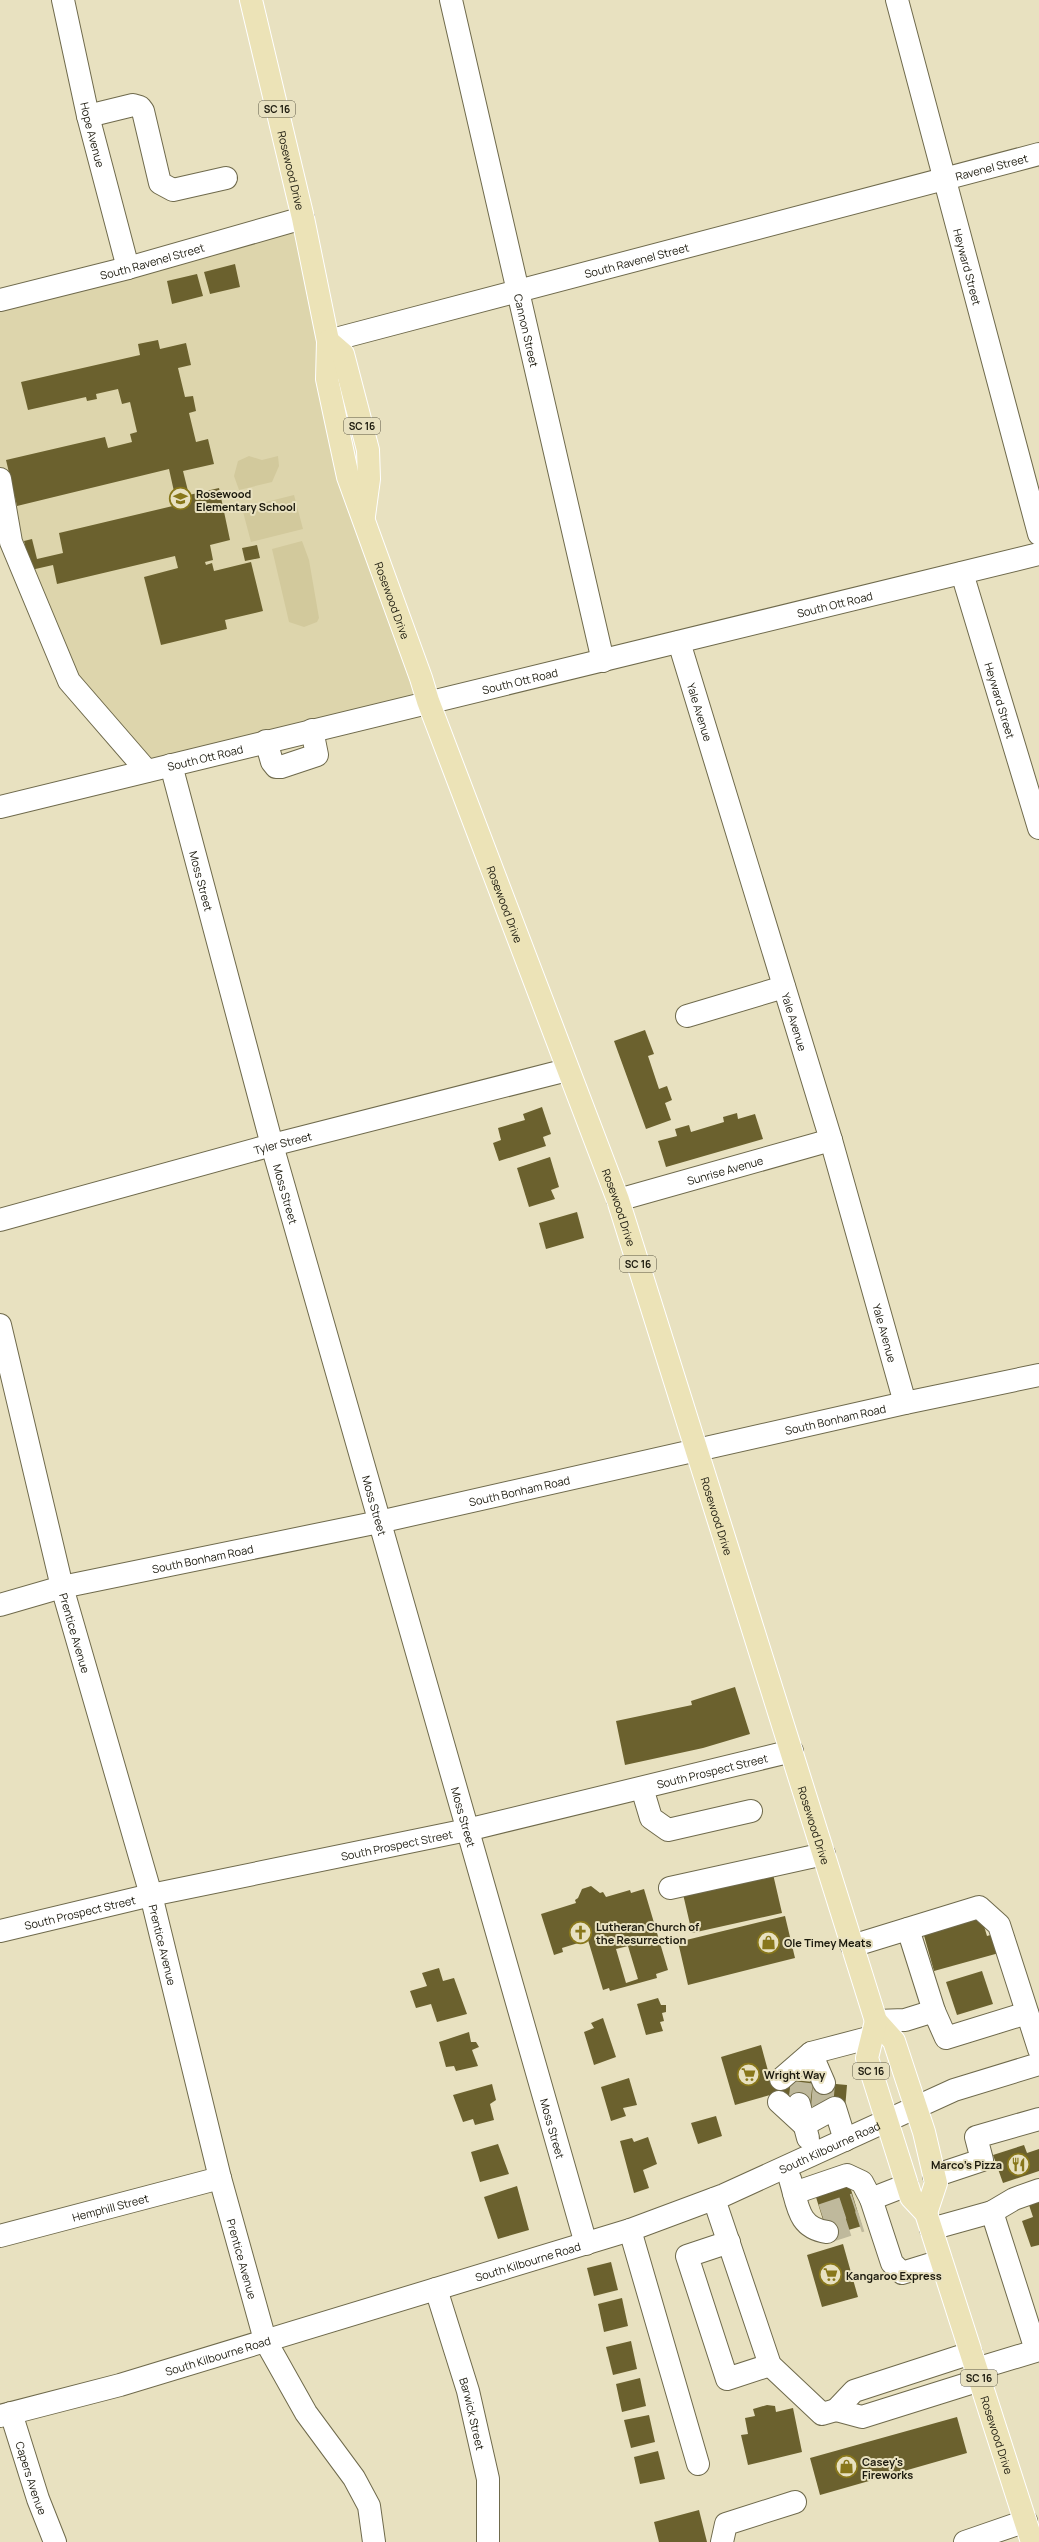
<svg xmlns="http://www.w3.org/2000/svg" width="1039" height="2542" viewBox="0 0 1039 2542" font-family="Manrope,sans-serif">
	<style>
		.built { fill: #ddd5ac }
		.green { fill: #d2c99c }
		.building { fill: #6b612e; fill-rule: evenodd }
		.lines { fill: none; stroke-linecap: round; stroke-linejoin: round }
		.minor-tunnel { stroke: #bfb99c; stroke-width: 22; stroke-dasharray: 22 11; stroke-linecap: butt }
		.minor-casing { stroke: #6f6a4c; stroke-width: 24 }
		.major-casing { stroke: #fff; stroke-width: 24 }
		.minor { stroke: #fff; stroke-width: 22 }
		.major { stroke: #ece3b7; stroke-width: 22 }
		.labels { text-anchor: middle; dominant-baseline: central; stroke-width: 4; stroke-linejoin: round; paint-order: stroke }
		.shield { fill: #e8e1c0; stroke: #585543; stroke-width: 1 }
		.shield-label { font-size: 10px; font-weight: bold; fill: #1b190d }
		.street-label { font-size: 11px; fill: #1b190d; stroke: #e8e1c0 }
		.poi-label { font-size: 11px; font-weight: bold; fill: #1b190d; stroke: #e8e1c0; text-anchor: start }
	</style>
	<rect width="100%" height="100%" fill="#e8e1c0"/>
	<path class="built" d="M303,218L327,379L428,701L147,771L69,681L0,479V300Z"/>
	<path class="green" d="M249,456L262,460L278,456L279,466L272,482L239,490L234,476L238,461Z
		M294,495L303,529L251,542L242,508Z
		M302,541L309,560L319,618L317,622L304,627L289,622L272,549Z"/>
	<path class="building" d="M235,264L240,287L210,294L204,272Z
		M197,274L203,296L172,304L167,281Z
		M158,340L160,349L186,343L191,365L178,368L185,397L193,396L196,411L189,413L196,442L208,439L214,464L183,471L189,495L219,488L230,540L210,545L213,560L205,562L206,565L212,563L214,571L251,562L263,611L225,620L227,629L161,645L144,577L178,568L175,556L57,584L53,565L31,570L24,541L32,539L37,559L63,553L59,533L177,505L169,469L17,506L6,460L105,437L108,448L132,442L130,434L137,432L130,402L122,404L118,389L96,394L97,399L87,401L86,397L28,410L21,382L140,355L138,344Z
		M257,545L260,558L245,561L242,548Z
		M645,1030L654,1054L648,1056L659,1089L667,1086L672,1100L665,1103L671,1120L646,1129L614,1041Z
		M542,1107L551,1134L543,1137L546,1146L499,1161L493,1143L501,1140L498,1128L525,1120L523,1114Z
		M737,1113L738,1119L755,1114L763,1139L666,1167L658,1141L677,1136L675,1129L689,1125L691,1132L724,1122L723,1117Z
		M550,1157L559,1187L551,1190L555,1199L529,1207L517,1168Z
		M577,1212L584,1238L546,1249L539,1223Z
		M735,1687L750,1734L703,1748L625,1765L616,1721L692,1705L691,1701Z
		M773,1874L782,1913L692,1933L683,1894Z
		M591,1886L600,1893L603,1892L606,1897L630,1890L631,1893L644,1889L668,1970L656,1974L657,1978L610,1991L609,1988L603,1990L588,1940L562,1948L563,1952L554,1955L541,1914L576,1903L575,1900L578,1898L582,1889ZM628,1946L638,1979L626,1983L616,1949Z
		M785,1916L795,1958L688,1985L678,1942Z
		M981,1916L987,1936L994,1934L999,1953L934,1971L923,1932Z
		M439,1968L443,1981L454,1978L467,2014L437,2022L431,2004L416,2008L410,1991L427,1986L422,1973Z
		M982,1971L993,2004L957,2015L946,1982Z
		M658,1998L661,2005H666V2012L662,2013L664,2021L660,2022L663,2031L646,2035L637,2004Z
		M603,2018L616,2057L594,2065L584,2032L594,2028L591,2023Z
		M469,2032L471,2042H476L479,2047L472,2050L478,2066L456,2071L454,2066L446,2067L439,2042Z
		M761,2045L770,2078L847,2085L845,2109L769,2101L770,2095L735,2105L721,2057Z
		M629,2078L637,2105L623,2108L626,2116L611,2121L601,2087Z
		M492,2084L496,2100L490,2104L494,2120L475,2125L473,2119L463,2122L453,2095Z
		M716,2116L722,2136L698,2144L691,2123Z
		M648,2137L657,2164L643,2170L649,2188L634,2193L620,2141L632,2138L634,2142Z
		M498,2144L509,2174L480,2182L471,2152Z
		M1024,2145L1027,2153L1039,2149V2171L1003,2183L993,2155Z
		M849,2183L862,2226L828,2236L815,2194Z
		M517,2186L529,2230L498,2239L484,2197Z
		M1039,2202V2245L1031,2247L1022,2221L1033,2217L1029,2205Z
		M843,2244L858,2297L822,2307L807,2255Z
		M611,2262L618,2290L594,2296L587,2268Z
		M622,2298L628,2326L604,2332L598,2304Z
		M631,2341L637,2369L613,2375L606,2347Z
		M640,2378L646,2406L622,2412L616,2384Z
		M767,2405L775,2406L776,2412L793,2408L802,2452L748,2465L741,2435L748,2434L745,2418L755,2416L753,2409Z
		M649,2415L655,2442L631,2448L624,2420Z
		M957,2417L967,2453L820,2495L810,2458Z
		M658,2451L665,2479L640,2484L634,2457Z
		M699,2510L707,2542H659L654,2522Z"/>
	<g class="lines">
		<path class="minor-tunnel" d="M799,2104L802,2081
			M822,2107L824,2083
			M822,2215L855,2204
			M827,2232L861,2221"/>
		<defs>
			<g id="minor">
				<path id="s1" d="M63,0L88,116L128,268"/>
				<path id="s2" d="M451,0L603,661"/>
				<path id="s3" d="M897,0L1039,534"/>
				<path d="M88,116L133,105L140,107L143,111L160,183L173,190L226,178"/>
				<path id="s4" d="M0,300L128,268L303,218"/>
				<path id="s5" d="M328,341L1039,154"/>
				<path d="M0,479L11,542L69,681L147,771"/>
				<path id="s6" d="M962,573L1039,828"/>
				<path id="s7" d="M679,642L831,1140L905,1403"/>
				<path d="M266,741L272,762L276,767H281L317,755L312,730"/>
				<path id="s8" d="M171,765L272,1145L586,2244"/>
				<path id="s9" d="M0,807L1039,554"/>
				<path d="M687,1016L784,987"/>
				<path id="s10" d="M618,1200L831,1140"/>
				<path id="s11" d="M0,1220L272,1145L567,1070"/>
				<path id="s12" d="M0,1325L62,1587L151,1895L220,2178L265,2340L306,2413L354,2478L369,2506L374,2542"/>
				<path id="s13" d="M0,1605L62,1587L379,1522L905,1403L1039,1375"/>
				<path d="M642,1788L651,1818L668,1830L751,1811"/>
				<path d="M670,1888L824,1854"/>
				<path d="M908,1929L934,2011"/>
				<path id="s14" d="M0,1931L151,1895L467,1830L792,1751"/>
				<path d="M852,1946L979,1907L999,1925L1039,2049"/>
				<path d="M876,2021L905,2020L934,2011L946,2038L1027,2013"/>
				<path d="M781,2079L811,2053"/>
				<path d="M824,2083L811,2053L872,2037"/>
				<path d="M779,2102L804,2125"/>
				<path d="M799,2104L808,2138"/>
				<path d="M804,2125L835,2108L845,2140"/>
				<path d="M934,2176L982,2160L976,2137L1039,2119"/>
				<path d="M790,2179C798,2204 797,2228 827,2232"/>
				<path d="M907,2185L871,2199L892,2263L902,2273L941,2261"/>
				<path d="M794,2193L847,2175L862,2182L871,2199"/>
				<path d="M714,2199L770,2365L822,2414L836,2410"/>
				<path d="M992,2212L1036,2350"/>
				<path d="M931,2229L992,2212L1014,2199L1039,2190"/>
				<path d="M630,2230L698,2464"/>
				<path id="s15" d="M0,2236L220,2178"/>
				<path d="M729,2242L687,2256L727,2379L770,2365"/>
				<path id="s16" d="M436,2289L468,2391L488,2479V2542"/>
				<path d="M971,2353L854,2391L836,2410L862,2417L980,2380"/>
				<path d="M976,2369L1039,2350"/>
				<path id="s17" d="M11,2413L38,2499L55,2542"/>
				<path id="s18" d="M0,2416L120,2385L630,2230L724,2195L954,2090L1039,2064"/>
				<path d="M722,2542L726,2524L795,2502"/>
				<path d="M965,2542L1026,2521"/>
			</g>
			<g id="major">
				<path id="s19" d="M251,0L303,218L328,341L327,379L348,477L421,678L428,701L618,1200L876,2021L894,2041L924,2132L936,2183L926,2213"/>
				<path d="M328,341L343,354L368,450L369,479L364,516"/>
				<path id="s20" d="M876,2021L867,2058L911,2197L926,2213L1032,2542"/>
			</g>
		</defs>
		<use href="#minor" class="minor-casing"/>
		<use href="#major" class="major-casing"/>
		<use href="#minor" class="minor"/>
		<use href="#major" class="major"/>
	</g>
	<defs>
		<symbol id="school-ring" viewBox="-11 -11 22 22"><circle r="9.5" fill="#e8e1c0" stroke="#88771b" stroke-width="1.5"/><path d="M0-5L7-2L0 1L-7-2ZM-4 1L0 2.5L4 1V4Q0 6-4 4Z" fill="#88771b"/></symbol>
		<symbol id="church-ring" viewBox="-11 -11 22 22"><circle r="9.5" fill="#e8e1c0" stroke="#88771b" stroke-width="1.5"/><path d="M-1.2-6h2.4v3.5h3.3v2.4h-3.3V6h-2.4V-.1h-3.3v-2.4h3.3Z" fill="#88771b"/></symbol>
		<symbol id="shop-ring" viewBox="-11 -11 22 22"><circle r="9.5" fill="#e8e1c0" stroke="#88771b" stroke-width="1.5"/><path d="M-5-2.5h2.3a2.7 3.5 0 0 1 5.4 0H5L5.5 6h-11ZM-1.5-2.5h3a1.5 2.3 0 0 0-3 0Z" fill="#88771b"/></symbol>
		<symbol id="supermarket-ring" viewBox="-11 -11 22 22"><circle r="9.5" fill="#e8e1c0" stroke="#88771b" stroke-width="1.5"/><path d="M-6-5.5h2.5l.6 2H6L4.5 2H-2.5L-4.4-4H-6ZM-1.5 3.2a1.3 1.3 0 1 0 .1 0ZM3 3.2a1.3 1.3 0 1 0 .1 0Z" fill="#88771b"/></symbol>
		<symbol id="restaurant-ring" viewBox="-11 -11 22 22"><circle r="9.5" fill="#e8e1c0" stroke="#88771b" stroke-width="1.5"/><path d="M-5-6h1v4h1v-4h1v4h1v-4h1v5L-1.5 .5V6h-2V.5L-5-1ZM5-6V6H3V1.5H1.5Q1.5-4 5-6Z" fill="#88771b"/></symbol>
	</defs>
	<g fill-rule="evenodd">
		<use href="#school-ring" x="168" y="486" width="25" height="25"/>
		<use href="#church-ring" x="568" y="1920" width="25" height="25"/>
		<use href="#shop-ring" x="756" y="1930" width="25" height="25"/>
		<use href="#supermarket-ring" x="736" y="2062" width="25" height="25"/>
		<use href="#restaurant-ring" x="1006" y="2152" width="25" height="25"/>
		<use href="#supermarket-ring" x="818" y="2262" width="25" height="25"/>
		<use href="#shop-ring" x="834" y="2454" width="25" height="25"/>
	</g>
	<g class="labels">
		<g class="shield">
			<rect x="259" y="101" width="36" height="16" rx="3"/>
			<rect x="344" y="418" width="36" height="16" rx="3"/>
			<rect x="620" y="1256" width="36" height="16" rx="3"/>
			<rect x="853" y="2063" width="36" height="16" rx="3"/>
			<rect x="961" y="2370" width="36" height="16" rx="3"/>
		</g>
		<g class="shield-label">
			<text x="277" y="109">SC 16</text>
			<text x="362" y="426">SC 16</text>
			<text x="638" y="1264">SC 16</text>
			<text x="871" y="2071">SC 16</text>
			<text x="979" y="2378">SC 16</text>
		</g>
		<g class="street-label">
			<text stroke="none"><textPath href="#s1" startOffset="138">Hope Avenue</textPath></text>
			<text stroke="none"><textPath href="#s5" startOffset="686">Ravenel Street</textPath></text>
			<text stroke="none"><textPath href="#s19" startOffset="175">Rosewood Drive</textPath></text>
			<text stroke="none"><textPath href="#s5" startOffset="319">South Ravenel Street</textPath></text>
			<text stroke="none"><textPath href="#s4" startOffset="157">South Ravenel Street</textPath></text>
			<text stroke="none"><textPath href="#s3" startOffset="276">Heyward Street</textPath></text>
			<text stroke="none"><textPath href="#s2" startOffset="339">Cannon Street</textPath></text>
			<text stroke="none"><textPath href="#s19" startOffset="619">Rosewood Drive</textPath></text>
			<text stroke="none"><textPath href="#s9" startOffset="859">South Ott Road</textPath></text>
			<text stroke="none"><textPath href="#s9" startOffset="535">South Ott Road</textPath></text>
			<text stroke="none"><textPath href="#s6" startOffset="133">Heyward Street</textPath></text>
			<text stroke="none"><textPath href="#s7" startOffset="73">Yale Avenue</textPath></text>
			<text stroke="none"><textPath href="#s9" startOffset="211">South Ott Road</textPath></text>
			<text stroke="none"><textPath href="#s8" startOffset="120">Moss Street</textPath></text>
			<text stroke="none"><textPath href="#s19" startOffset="943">Rosewood Drive</textPath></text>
			<text stroke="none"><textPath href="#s7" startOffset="397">Yale Avenue</textPath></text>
			<text stroke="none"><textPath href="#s11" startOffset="293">Tyler Street</textPath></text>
			<text stroke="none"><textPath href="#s10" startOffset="111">Sunrise Avenue</textPath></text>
			<text stroke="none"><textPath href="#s8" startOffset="444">Moss Street</textPath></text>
			<text stroke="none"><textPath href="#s19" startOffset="1267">Rosewood Drive</textPath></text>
			<text stroke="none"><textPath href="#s7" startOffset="721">Yale Avenue</textPath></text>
			<text stroke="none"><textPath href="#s13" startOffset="856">South Bonham Road</textPath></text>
			<text stroke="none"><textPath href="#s13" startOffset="532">South Bonham Road</textPath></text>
			<text stroke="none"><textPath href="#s8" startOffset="768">Moss Street</textPath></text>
			<text stroke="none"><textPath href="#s19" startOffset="1591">Rosewood Drive</textPath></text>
			<text stroke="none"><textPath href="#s13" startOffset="208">South Bonham Road</textPath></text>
			<text stroke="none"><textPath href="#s12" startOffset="317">Prentice Avenue</textPath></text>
			<text stroke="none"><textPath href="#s14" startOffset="730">South Prospect Street</textPath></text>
			<text stroke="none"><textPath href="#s8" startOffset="1092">Moss Street</textPath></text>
			<text stroke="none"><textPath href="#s19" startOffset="1915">Rosewood Drive</textPath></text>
			<text stroke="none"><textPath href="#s14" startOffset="406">South Prospect Street</textPath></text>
			<text stroke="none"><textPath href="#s14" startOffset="82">South Prospect Street</textPath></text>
			<text stroke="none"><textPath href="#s12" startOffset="641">Prentice Avenue</textPath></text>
			<text stroke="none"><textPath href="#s8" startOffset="1416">Moss Street</textPath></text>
			<text stroke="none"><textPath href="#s18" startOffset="873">South Kilbourne Road</textPath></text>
			<text stroke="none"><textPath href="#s15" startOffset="114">Hemphill Street</textPath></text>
			<text stroke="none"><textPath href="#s12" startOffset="965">Prentice Avenue</textPath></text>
			<text stroke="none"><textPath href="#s18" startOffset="550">South Kilbourne Road</textPath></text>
			<text stroke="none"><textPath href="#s18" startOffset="226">South Kilbourne Road</textPath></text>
			<text stroke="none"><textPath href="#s16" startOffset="130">Barwick Street</textPath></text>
			<text stroke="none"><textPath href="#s20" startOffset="439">Rosewood Drive</textPath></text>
			<text stroke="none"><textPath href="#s17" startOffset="68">Capers Avenue</textPath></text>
		</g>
		<g class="poi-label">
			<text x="196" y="493">Rosewood<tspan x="196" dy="13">Elementary School</tspan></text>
			<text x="596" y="1926">Lutheran Church of<tspan x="596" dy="13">the Resurrection</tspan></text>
			<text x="784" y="1942">Ole Timey Meats</text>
			<text x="764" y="2074">Wright Way</text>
			<text x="1002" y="2164" text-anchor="end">Marco's Pizza</text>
			<text x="846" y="2275">Kangaroo Express</text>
			<text x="862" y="2461">Casey's<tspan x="862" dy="13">Fireworks</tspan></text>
		</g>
	</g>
</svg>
